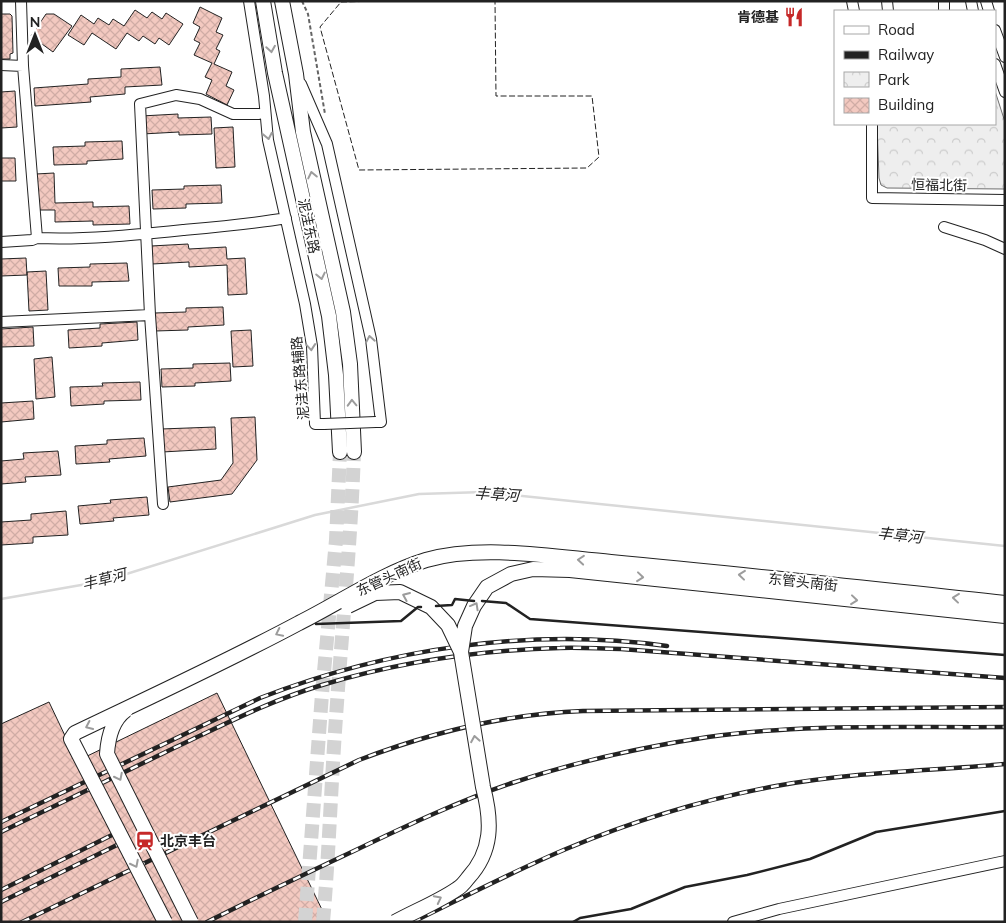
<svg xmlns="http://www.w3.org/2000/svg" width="1006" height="923" viewBox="0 0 1006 923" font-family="Mulish,'Noto Sans SC',sans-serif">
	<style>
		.park { fill: url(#park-crowns); stroke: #6f6f6f }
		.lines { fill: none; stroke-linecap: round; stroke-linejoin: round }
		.stream { stroke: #d9d9d9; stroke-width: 2.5 }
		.building { fill: url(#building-cross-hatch); stroke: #222 }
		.major-tunnel { stroke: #d3d3d3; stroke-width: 14; stroke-dasharray: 14 7; stroke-linecap: butt }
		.minor-casing { stroke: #222; stroke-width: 12 }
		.major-casing { stroke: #222; stroke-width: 16 }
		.path { stroke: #646464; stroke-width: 2; stroke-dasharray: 4 2.5; stroke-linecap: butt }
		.minor { stroke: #fff; stroke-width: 10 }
		.major { stroke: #fff; stroke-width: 14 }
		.rail-casing { stroke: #222; stroke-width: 4.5 }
		.rail { stroke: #fff; stroke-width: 2.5; stroke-dasharray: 8; stroke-linecap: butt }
		.minor-bridge-casing { stroke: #222; stroke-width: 12; stroke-linecap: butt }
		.major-bridge-casing { stroke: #222; stroke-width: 16; stroke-linecap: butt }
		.minor-bridge { stroke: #fff; stroke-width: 10 }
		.major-bridge { stroke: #fff; stroke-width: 14 }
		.fence { stroke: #222; stroke-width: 1; stroke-dasharray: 6 2.5; stroke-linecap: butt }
		.wall { stroke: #222; stroke-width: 2.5 }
		.oneway { stroke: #9c9c9c }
		.labels { text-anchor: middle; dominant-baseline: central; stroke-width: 4; stroke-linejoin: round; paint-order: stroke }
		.poi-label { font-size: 14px; font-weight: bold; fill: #222; stroke: #fff; text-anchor: end }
		.street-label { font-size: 14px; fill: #222; stroke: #fff }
		.water-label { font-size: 15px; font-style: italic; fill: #222; stroke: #fff }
	</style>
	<defs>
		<pattern id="park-crowns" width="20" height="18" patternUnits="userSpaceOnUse" patternTransform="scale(1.25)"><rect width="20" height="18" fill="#eee"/><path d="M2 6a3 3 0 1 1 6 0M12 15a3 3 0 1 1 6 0" fill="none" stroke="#ccc"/></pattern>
		<pattern id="building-cross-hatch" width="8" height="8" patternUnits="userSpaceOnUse" patternTransform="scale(1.25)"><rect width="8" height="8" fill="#f3c9c0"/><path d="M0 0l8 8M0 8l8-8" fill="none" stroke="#d0aca5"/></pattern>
	</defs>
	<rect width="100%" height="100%" fill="#fff"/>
	<path class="park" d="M995,91L1005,122V189L887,188L881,185L879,178L877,124H995Z"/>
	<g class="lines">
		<path class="stream" d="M1,599L104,581L315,515L419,494L484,492L1005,546"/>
	</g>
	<path class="building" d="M200,7L222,18L216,32L223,35L216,49L220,51L214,64L232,72L226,86L234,90L227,105L206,94L212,80L205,77L212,63L194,55L200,43L194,40L200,27L193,23Z
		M135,10L147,18L152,12L162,19L166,13L183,24L169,45L159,38L155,44L143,36L139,41L127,33L116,49L92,33L84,45L68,35L81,15L94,24L98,18L109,25L113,19L124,26Z
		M1,14H10L12,16L13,53L10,54V59H1Z
		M46,14H54L72,26L53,52L31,36Z
		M160,67L162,85L125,87V94L90,97L91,102L35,106L34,88L88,84V79L121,77V69Z
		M15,91L17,127L1,128V92Z
		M178,114V118L211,117L212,134L179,135V132L142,134L141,116Z
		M233,127L235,167L216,168L214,128Z
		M122,141L123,159L87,161V164L54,165L53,147L85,146V142Z
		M1,158H15L16,181H1Z
		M54,173L55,203L93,202V207L129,206L130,224L93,225V221L55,222V210H37L36,174Z
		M221,185L222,203L186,204V208L153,209L152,190L184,189V186Z
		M188,244L189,249L226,247L227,259L245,258L247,294L228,295L227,265L189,267V262L152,264L151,246Z
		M26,258L27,275L1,276V259Z
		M127,263L129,281L92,282V286H59L58,268L90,267V264Z
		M46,271L48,310L29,311L27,272Z
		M223,307L224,325L188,327V330L155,331L154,313L186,312V308Z
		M137,322L138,340L102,343V346L69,348L68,330L100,328V324Z
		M33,327L34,346L1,347V329Z
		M251,330L253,366L233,367L231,331Z
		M52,357L55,397L36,399L34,359Z
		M230,363L231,381L195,383V386L162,387L161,369L193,368V364Z
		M140,382L141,400L104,401V404L71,406L70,387L103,386L102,383Z
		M33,401L34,419L1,422V403Z
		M255,417L257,460L232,494L170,502L168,487L221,480L233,463L231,418Z
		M215,427L216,449L162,452L161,429Z
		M144,438L146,456L109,459L110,462L76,464L75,446L107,444V440Z
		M58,451L61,475L25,477L26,482L1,484V461L24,459L23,453Z
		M147,497L149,515L113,518L114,521L80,524L78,506L111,503L110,500Z
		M66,511L68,535L33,537V543L1,545V522L31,520V514Z
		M217,693L328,922H1V724L49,702L77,761Z"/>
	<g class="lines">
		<path class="major-tunnel" d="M305,922L322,694L336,540L340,452
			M323,922C329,854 331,785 336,717C342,629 351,541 354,452"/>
		<defs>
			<path id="minor" d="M21,1L23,66L37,238
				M249,1L264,96L268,140L305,304L312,346L315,424H324
				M852,1L854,11
				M887,1L888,11
				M971,1L973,11
				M986,1L989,11
				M944,11V1
				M995,30L1005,57
				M995,64L1005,92
				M1,65L23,66
				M301,84L327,144L371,339L381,422H376
				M872,124V198L1005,200
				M944,227L985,240L1005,249
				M1,242L32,240L37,238C86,240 134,235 183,230C217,227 252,224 286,218
				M1,322L150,315
				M163,504L150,315L140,104L176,95L200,99L233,114H259
				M733,922L779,909L1005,861"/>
			<path id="major" d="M263,1L275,73L329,316L336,375L340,452
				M282,1L296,74L303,132L343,312L350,364L354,452"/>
		</defs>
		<use href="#minor" class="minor-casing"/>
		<use href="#major" class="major-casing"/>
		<path class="path" d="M302,1L308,14L325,114"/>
		<use href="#minor" class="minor"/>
		<use href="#major" class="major"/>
		<defs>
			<path id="rail" d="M1,822L260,698C389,648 530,627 667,646
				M1,832C58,804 115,777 172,749C221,726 269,701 322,685C399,662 480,650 560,648C581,647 601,649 621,649L1005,678
				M1,890L114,834
				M1,902L119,844
				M22,922L359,760C432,732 505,714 583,711L1005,707
				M207,922C257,897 307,873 358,849C408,825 459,801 512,783C575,762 642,747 708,737C806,723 906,728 1005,727
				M413,922C464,897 514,871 566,849C633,821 705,799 776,786C851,772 929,771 1005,764"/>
		</defs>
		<use href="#rail" class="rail-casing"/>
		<use href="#rail" class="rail"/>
		<defs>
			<path id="minor-bridge" d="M324,424L376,422"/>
			<path id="major-bridge" d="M348,606L375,593L400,592L431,607L448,625L461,652L483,787C492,821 493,851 468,878C465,882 461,887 457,889C438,902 415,911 395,922
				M461,652L465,626L474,606L487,587L511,574L533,569L570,570L1005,616
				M126,710C112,720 108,738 107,754L191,922
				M165,922L71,739L75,733C150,697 226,662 299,623C341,602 381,574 426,560C481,544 554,557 611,562C742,574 873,589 1005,603"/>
		</defs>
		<use href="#minor-bridge" class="minor-bridge-casing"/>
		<use href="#major-bridge" class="major-bridge-casing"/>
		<use href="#minor-bridge" class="minor-bridge"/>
		<use href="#major-bridge" class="major-bridge"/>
		<path class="fence" d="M381,1L341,2L320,27L359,170L587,168L599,157L592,96H496L495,1"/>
		<path class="wall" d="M482,601L506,603L530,619L1005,655
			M436,606L452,605L455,599L474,601
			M316,624L401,621L418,607H421
			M573,922L580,918L631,909L685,887L747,875L810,859L876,832L1005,811"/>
	</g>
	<defs><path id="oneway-chevron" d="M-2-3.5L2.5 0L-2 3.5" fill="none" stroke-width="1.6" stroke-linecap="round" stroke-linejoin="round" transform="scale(1.25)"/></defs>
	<g class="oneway">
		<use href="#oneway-chevron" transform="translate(271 49) rotate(81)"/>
		<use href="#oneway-chevron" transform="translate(268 136) rotate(79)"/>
		<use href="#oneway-chevron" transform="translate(312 175) rotate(-102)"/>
		<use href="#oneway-chevron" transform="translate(321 276) rotate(78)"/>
		<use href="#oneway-chevron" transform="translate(370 339) rotate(-100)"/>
		<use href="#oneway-chevron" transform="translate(311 347) rotate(85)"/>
		<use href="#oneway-chevron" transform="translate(352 403) rotate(-92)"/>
		<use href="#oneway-chevron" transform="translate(581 560) rotate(-175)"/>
		<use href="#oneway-chevron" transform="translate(742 575) rotate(-174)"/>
		<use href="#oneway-chevron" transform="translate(640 577) rotate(6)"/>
		<use href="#oneway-chevron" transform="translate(406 596) rotate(-157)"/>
		<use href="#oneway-chevron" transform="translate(956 598) rotate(-174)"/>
		<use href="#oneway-chevron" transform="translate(854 600) rotate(6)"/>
		<use href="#oneway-chevron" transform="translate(475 606) rotate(-61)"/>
		<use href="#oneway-chevron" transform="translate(279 633) rotate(154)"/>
		<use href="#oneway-chevron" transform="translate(89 726) rotate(155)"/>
		<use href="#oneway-chevron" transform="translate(475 739) rotate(-100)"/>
		<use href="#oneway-chevron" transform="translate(119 777) rotate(63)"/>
		<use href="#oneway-chevron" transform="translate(135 864) rotate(63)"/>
		<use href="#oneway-chevron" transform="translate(438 899) rotate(-27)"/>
	</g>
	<defs>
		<symbol id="restaurant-bare" viewBox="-9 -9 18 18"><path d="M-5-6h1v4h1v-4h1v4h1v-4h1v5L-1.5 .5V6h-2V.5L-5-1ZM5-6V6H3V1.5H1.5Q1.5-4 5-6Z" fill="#c62828" stroke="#fff" stroke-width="2.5" paint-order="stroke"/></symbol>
		<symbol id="station-bare" viewBox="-9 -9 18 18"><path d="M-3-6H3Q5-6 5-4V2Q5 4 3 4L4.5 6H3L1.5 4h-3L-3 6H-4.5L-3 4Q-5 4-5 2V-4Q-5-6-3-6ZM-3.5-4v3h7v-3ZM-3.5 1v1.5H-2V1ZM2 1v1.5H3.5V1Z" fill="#c62828" stroke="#fff" stroke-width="2.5" paint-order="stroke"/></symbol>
	</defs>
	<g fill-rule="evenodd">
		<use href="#restaurant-bare" x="780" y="3" width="28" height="28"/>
		<use href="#station-bare" x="131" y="827" width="28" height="28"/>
	</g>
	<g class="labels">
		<g class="poi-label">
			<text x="779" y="17">肯德基</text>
			<text x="160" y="841" text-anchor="start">北京丰台</text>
		</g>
		<g class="street-label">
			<text transform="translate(939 185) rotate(1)">恒福北街</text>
			<text transform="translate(309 226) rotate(78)">泥洼东路</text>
			<text transform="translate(300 378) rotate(-95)">泥洼东路辅路</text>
			<text transform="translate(389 577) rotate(-25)">东管头南街</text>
			<text transform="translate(803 582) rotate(6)">东管头南街</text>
		</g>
		<g class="water-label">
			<text transform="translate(497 494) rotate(4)">丰草河</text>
			<text transform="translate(900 535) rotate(6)">丰草河</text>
			<text transform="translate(104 579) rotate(-14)">丰草河</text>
		</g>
	</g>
	<rect width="1006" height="923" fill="none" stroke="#222222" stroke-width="5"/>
	<rect x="834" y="10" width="162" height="115" fill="#ffffff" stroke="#a7a7a7"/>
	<rect x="844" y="26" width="25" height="8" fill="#ffffff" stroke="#a7a7a7"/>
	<text x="878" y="35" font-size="15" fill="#222222">Road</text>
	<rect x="844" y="51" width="25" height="8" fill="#222222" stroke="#a7a7a7"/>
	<text x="878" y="60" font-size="15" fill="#222222">Railway</text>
	<rect x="844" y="72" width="25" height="15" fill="url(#park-crowns)" stroke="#a7a7a7"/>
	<text x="878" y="85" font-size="15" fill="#222222">Park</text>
	<rect x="844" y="98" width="25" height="15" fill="url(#building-cross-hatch)" stroke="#a7a7a7"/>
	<text x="878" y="110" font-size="15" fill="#222222">Building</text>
	<g transform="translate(35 35)" stroke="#ffffff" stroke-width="4" paint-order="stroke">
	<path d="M0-4L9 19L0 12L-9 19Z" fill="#222222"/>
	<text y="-8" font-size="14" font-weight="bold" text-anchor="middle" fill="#222222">N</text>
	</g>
</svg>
